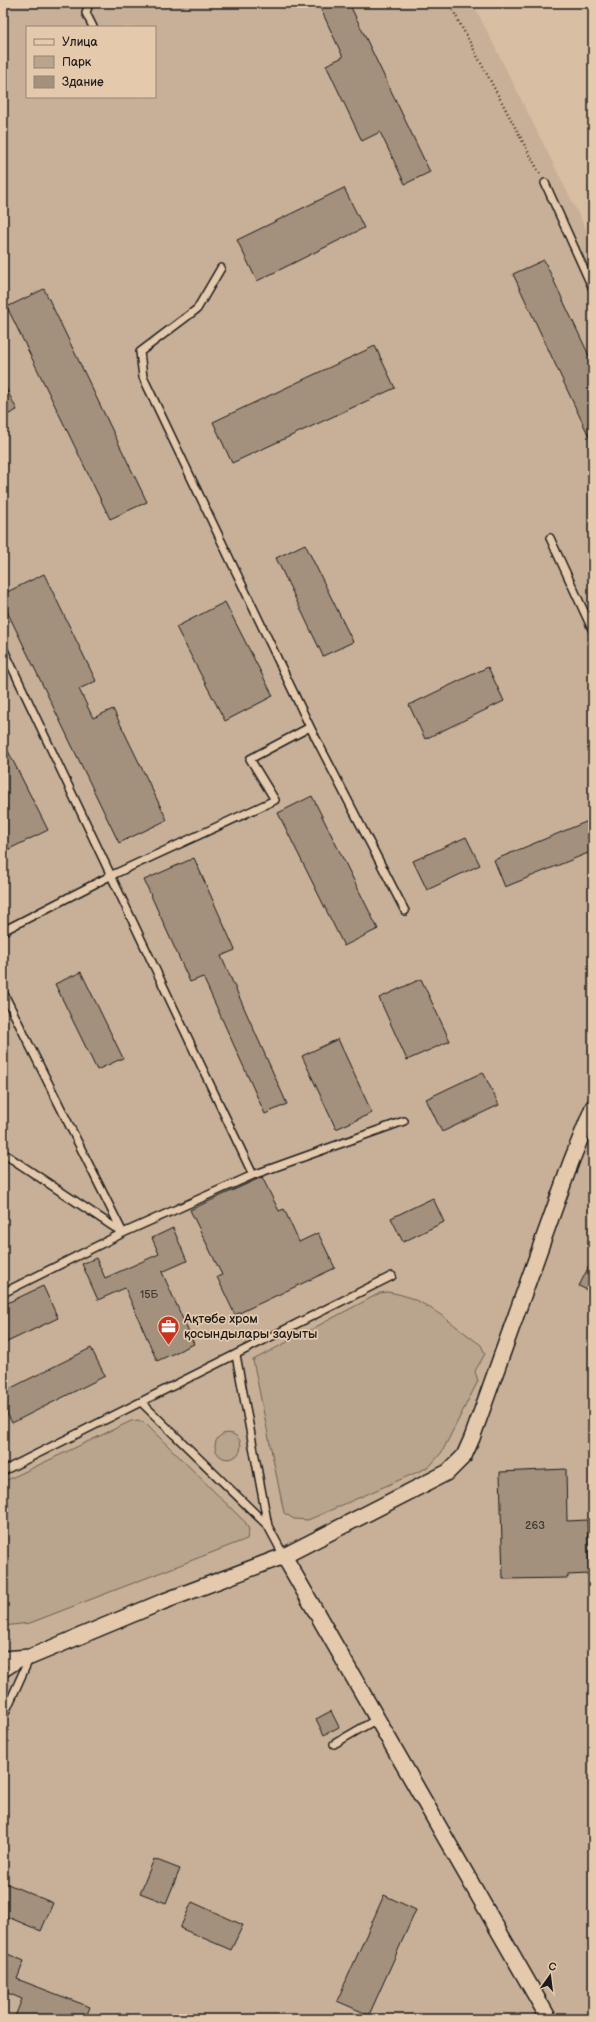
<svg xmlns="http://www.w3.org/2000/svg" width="596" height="2022" viewBox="0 0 596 2022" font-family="'Balsamiq Sans',sans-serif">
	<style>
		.built { fill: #c8b098; fill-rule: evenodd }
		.green { fill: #b9a48d; stroke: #6a6054 }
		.building { fill: #a3917e; stroke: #1c1c1c }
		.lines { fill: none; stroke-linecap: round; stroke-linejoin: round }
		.service-casing { stroke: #1c1c1c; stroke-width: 10 }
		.minor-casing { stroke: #1c1c1c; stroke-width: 18 }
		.path { stroke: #1c1c1c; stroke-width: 2.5; stroke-dasharray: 1 3; stroke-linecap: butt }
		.service { stroke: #e4c9ac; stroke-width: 7 }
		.minor { stroke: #e4c9ac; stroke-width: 15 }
		.labels { text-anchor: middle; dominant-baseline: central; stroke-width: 3.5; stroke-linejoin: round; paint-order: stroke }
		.number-label { font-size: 11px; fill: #3e3934 }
		.poi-label { font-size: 13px; fill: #1c1c1c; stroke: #e4c9ac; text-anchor: start }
	</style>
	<rect width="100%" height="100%" fill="#d8bea3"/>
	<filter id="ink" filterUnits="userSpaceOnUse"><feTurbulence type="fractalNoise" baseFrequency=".025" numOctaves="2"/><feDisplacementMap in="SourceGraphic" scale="8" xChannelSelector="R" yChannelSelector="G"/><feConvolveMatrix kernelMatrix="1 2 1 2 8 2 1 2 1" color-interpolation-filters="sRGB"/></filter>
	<g filter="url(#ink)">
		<path class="built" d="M3,3H473L593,243V2019H3ZM27,27H155V97H27Z"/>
		<path class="green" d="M387,1292C424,1296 451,1324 481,1345L485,1354L475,1371L478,1381L442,1452L429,1467L308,1520L294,1519L284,1513L253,1360L380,1293Z
			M137,1420L144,1422L246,1523L249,1530L247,1539L30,1623L3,1626V1482L131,1421Z
			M215 1446a13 13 0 1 1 26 0a13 13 0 1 1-26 0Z"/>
		<path class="building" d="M318,3H349L430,172L405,184L380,132L362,141L326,65L343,57Z
			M344,188L364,228L257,281L237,240Z
			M544,260L593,364V445L513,274Z
			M44,289L147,502L110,519L7,307Z
			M375,346L395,388L232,463L213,422Z
			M3,382L17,410L3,417Z
			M305,544L353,642L323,656L276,558Z
			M44,574L96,681L79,689L93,718L113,709L167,820L119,843L3,603V594Z
			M225,602L273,696L225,721L176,627Z
			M488,667L504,701L425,739L409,705Z
			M3,741L48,830L3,852Z
			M312,796L378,929L344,946L278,813Z
			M593,819V851L505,887L494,860Z
			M466,837L480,865L427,890L413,861Z
			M194,858L235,950L221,956L287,1104L265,1114L203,977L190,982L144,880Z
			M81,972L123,1058L97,1070L55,984Z
			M421,979L450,1041L407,1060L379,998Z
			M338,1039L372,1113L336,1129L302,1056Z
			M483,1072L499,1105L442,1132L426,1099Z
			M262,1177L279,1211L284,1209L299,1242L318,1233L335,1268L235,1315L217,1277L222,1275L190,1210Z
			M433,1198L444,1222L403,1242L391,1218Z
			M173,1228L187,1261L162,1272L194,1344L157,1361L125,1288L98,1300L82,1264L96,1258L105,1278L159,1254L152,1238Z
			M593,1258V1293L579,1286Z
			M43,1286L58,1318L3,1344V1305Z
			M91,1348L105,1376L12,1423L3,1405V1392Z
			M566,1469L567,1521L587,1520L589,1574L568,1575V1578L503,1579L500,1472Z
			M331,1711L339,1727L324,1735L316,1719Z
			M154,1859L180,1869L166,1903L140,1893Z
			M3,1882L53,1903L41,1931L3,1915Z
			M384,1895L416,1910L369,2015L337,2001Z
			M192,1902L243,1925L231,1950L180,1928Z
			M3,1952L24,1961L17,1979L90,2007L85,2019H14L22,1999L3,1991Z"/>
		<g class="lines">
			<defs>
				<path id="service" d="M89,3L86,13L93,27
					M545,183L593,289
					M550,538L593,631
					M3,648L253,1175L123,1233L3,1153
					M310,727L405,911
					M3,931L110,876L275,800L250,759L310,727L143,377L140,352L197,309L221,268
					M3,992L123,1233L3,1293
					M253,1175L404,1121
					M141,1402L268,1526L236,1355
					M3,1471L392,1276
					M268,1526L284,1556
					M3,1674L23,1661
					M3,1717L30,1657
					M334,1744L377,1719"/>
				<path id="minor" d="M284,1556L549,2019
					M3,1659L30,1657L162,1602L284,1556L448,1472L464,1456L472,1438L571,1162L593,1107"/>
			</defs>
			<use href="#service" class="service-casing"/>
			<use href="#minor" class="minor-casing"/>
			<path class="path" d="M449,3L540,174"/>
			<use href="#service" class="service"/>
			<use href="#minor" class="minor"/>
		</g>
	</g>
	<defs>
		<symbol id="office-pin" viewBox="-11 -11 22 30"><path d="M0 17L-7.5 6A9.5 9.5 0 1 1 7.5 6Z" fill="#c8321e" stroke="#e4c9ac"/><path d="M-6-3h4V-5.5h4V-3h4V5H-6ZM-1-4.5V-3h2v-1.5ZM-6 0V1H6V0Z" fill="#fff"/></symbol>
	</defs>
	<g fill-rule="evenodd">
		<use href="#office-pin" x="156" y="1314" width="25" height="34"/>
	</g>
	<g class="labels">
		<g class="number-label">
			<text x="149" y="1294">15Б</text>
			<text x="535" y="1525">263</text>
		</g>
		<g class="poi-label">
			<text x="184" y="1319">Ақтөбе хром<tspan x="184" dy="15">қосындылары зауыты</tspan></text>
		</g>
	</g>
	<rect width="596" height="2022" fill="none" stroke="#e4c9ac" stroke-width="16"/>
	<rect x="8" y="8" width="580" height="2006" fill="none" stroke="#1c1c1c" stroke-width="1.5" filter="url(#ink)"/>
	<rect x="26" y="26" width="130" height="72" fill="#e4c9ac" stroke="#948472"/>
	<rect x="34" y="39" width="20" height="6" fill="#e4c9ac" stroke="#948472"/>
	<text x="62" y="46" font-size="12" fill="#1c1c1c">Улица</text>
	<rect x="34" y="56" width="20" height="12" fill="#b9a48d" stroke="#948472"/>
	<text x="62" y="66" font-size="12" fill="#1c1c1c">Парк</text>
	<rect x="34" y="76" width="20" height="12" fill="#a3917e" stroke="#948472"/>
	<text x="62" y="86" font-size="12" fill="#1c1c1c">Здание</text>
	<g transform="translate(550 1976) rotate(14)" stroke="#e4c9ac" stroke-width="3" paint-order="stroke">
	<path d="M0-3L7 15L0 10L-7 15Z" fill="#1c1c1c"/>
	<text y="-6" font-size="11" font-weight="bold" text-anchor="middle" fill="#1c1c1c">С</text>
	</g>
</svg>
